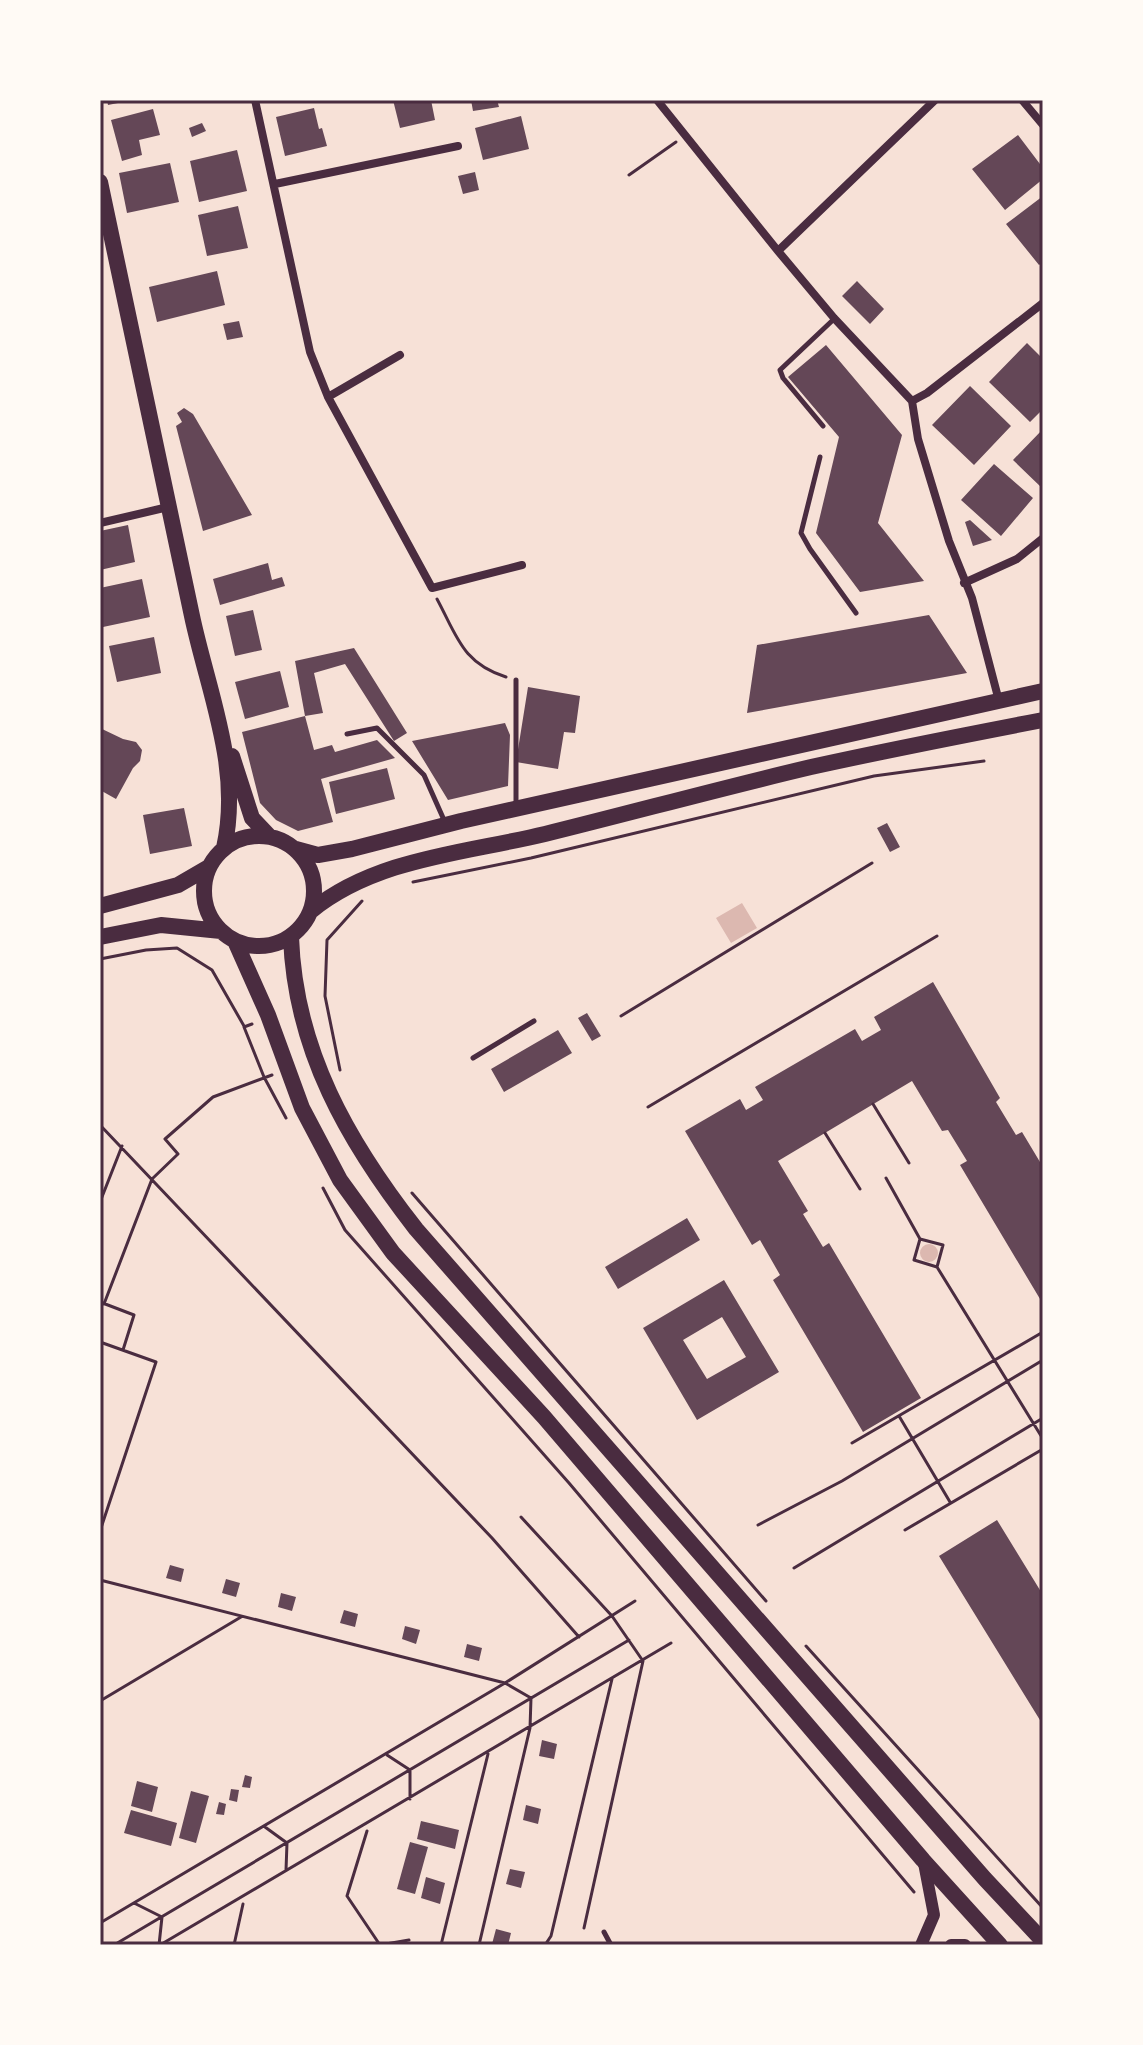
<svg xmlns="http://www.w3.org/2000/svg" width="1143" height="2045" viewBox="0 0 1143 2045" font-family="Commissioner,sans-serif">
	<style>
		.water { fill: #dcb8b0 }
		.building { fill: #644757; fill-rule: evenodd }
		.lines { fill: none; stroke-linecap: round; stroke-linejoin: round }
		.path { stroke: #4a2c40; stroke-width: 3 }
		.service { stroke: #4a2c40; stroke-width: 5 }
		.minor { stroke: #4a2c40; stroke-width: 8 }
		.tertiary { stroke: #4a2c40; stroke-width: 12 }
		.primary { stroke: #4a2c40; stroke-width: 16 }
		.neatline { fill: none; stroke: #4a2c40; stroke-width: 3 }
	</style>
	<rect width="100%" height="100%" fill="#f7e1d7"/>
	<path class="water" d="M742,903L757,928L731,943L716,918Z
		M920 1253a9 9 0 1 1 18 0a9 9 0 1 1-18 0Z"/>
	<path class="building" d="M107,100H128V101L108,105Z
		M393,100H431L435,120L400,128Z
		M471,100H497L499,107L473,111Z
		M314,108L319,129L322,128L327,146L285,156L276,117Z
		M153,109L160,135L139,140L142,155L122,161L111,120Z
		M521,116L529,149L483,160L475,128Z
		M202,123L206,131L192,137L189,128Z
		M1018,135L1043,168V179L1005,210L972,169Z
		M237,150L247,191L199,202L190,161Z
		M170,163L179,202L127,213L119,173Z
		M475,172L479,190L463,194L458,176Z
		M1043,196V262L1039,265L1006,224Z
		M238,206L248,248L207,256L198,215Z
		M217,271L225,305L157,322L149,287Z
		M857,281L884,309L870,324L842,296Z
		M239,321L243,337L227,340L223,324Z
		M1027,343L1043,359V409L1030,422L989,382Z
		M826,345L902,435L878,523L924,581L860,592L816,533L839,437L788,377Z
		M970,386L1011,426L974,465L932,425Z
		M184,408L193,414L252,515L203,531L176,426L182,422L177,413Z
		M1043,429V489L1013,460Z
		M994,464L1033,498L1001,536L961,500Z
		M970,520L992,540L973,546L965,522Z
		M128,525L135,562L100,570V531Z
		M268,563L272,580L282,577L285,586L220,605L213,579Z
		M142,579L150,617L103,627L100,588Z
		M253,610L262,650L235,656L226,616Z
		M929,615L967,673L747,713L757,645Z
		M154,637L161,673L117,682L109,646Z
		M354,648L407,733L394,741L345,664L314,673L323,713L305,716L295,661Z
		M280,671L289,707L245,719L235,682Z
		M528,687L580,696L575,733L564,732L558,769L516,762Z
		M305,716L314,750L332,745L335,752L377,740L395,758L321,779L333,822L298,831L276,820L260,803L242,732Z
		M505,723L510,735L508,786L448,800L412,741Z
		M100,728L123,739L136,742L142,750L140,761L133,768L116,799L100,790Z
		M387,768L395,799L336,814L329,782Z
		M184,808L192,846L150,854L143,815Z
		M887,823L900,847L890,852L877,828Z
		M933,982L1000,1098L996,1102L1016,1135L1022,1132L1043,1167V1304L960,1165L967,1161L948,1130L942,1131L912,1081L778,1161L808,1211L803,1214L823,1247L829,1243L921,1398L863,1432L773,1280L780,1275L760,1240L752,1245L685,1131L740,1099L746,1110L763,1100L755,1087L855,1029L862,1041L881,1030L874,1017Z
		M587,1013L601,1036L592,1041L578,1018Z
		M558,1030L572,1053L504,1092L491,1069Z
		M687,1218L700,1240L618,1289L605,1267Z
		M724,1280L779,1372L697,1420L643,1328ZM722,1317L746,1357L707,1379L683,1340Z
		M997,1520L1043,1595V1725L939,1556Z
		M170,1565L184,1569L181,1582L166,1578Z
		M226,1579L240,1583L236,1597L222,1593Z
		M281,1593L296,1597L292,1611L278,1607Z
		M344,1610L358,1614L355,1627L340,1623Z
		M405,1626L420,1630L416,1644L402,1639Z
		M467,1644L482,1648L479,1661L464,1657Z
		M542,1740L557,1744L554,1759L539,1756Z
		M245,1775L252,1777L250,1788L242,1787Z
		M137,1781L158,1787L152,1812L131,1806Z
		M231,1789L239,1790L237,1802L229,1800Z
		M191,1791L209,1796L196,1843L179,1838Z
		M219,1802L226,1804L224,1815L216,1814Z
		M526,1805L541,1809L538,1824L523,1820Z
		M131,1810L177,1823L171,1846L124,1833Z
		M421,1821L459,1830L455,1849L417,1839Z
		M410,1842L428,1847L415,1894L397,1889Z
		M510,1869L525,1872L521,1888L506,1884Z
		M426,1877L445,1883L440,1904L421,1898Z
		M496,1929L511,1933L508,1945L492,1944Z"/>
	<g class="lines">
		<path class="path" d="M629,175L676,142
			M437,599C457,636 462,663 506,677
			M413,882L531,858L874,776L984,761
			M100,959L146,950L177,948L212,970L244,1026
			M621,1016L872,863
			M252,1024L244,1027L264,1077L286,1118
			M340,1070L325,996L327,940L362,901
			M873,1104L909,1163
			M648,1107L937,936
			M100,1125L492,1538L579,1637
			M825,1133L860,1189
			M886,1178L920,1239
			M323,1188L345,1230L569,1483L914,1892
			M412,1193L766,1601
			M100,1202L122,1146
			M920,1239L943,1245L937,1267L914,1260Z
			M937,1267L1043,1439
			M100,1302L134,1315L123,1350
			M104,1304L152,1179L178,1154L165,1139L213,1097L272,1075
			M100,1342L156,1362L100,1531
			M899,1416L950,1502
			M852,1443L1043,1332
			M521,1517L612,1616L643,1661L584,1928
			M758,1525L842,1481L1043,1360
			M905,1530L1043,1449
			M794,1568L1043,1418
			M100,1580L505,1683L531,1698L530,1728L479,1945
			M806,1646L1043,1908
			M100,1701L241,1617
			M387,1755L410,1770V1799
			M265,1827L287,1843L286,1870
			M367,1831L347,1896L380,1945
			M134,1903L162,1917L159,1945
			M100,1923L505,1683L635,1601
			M114,1945L629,1640
			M160,1945L671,1643
			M234,1945L243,1904
			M380,1945L409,1940
			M441,1945L488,1754
			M545,1945L551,1936L612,1679"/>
		<path class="service" d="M823,426L783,378L780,370L834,319
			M820,457L801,533L810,549L856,613
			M347,734L377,728L424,775L444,820
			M516,804V680
			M473,1058L534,1021
			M604,1932L611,1945"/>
		<path class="minor" d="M255,100L310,352L328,397L432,588L522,565
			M657,100L778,251L834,318L912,401L918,439L949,541L972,598L999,701
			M1022,100L1043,125
			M275,184L458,146
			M778,251L935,100
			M328,397L400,355
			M912,401L927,393L1043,303
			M100,523L168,507
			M964,583L1017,559L1043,538"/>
		<path class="tertiary" d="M921,1945L934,1915L924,1863
			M951,1945H965"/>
		<path class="primary" d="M100,182C131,326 161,471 192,616C208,692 242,768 224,848
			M232,756L252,818L270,837
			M204 891a55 55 0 1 1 110 0a55 55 0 1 1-110 0Z
			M296,849L318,855L352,849L461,821L1043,691
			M100,906L178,885L209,867
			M311,911C376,858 466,853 545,834C634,812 722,788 811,767C888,750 965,735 1043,720
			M100,937L161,925L221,931
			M291,937C295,1050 348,1142 416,1229L985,1879L1043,1941
			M235,941L268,1015L302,1108L340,1180L393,1253L544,1417L923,1860L1000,1945"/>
	</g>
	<rect width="1143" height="2045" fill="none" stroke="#fffaf5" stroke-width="204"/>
	<rect x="102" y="102" width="939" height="1841" class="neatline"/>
</svg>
